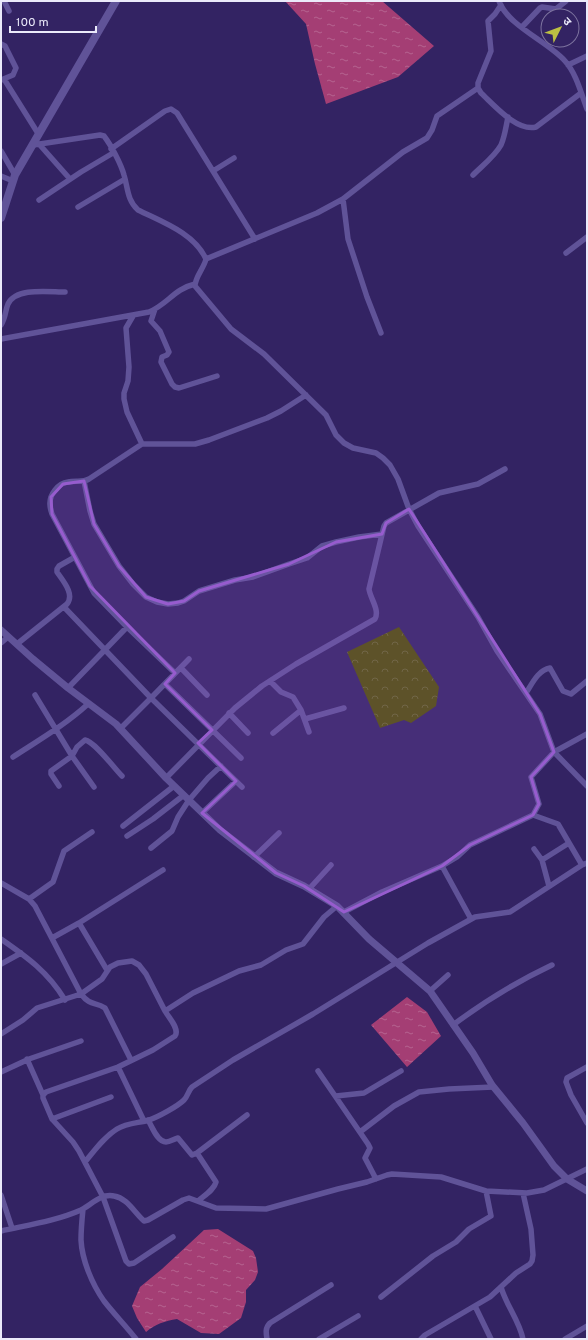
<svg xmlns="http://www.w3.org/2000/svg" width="588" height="1340" viewBox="0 0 588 1340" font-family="Overpass,'Noto Sans Devanagari',sans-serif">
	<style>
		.forest { fill: url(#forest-crowns) }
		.water { fill: url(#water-ripples) }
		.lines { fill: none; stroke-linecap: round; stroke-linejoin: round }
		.minor { stroke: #605398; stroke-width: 5.5 }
		.tertiary { stroke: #605398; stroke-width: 7 }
		.secondary { stroke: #605398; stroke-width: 8 }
		.marked { fill: #975cce; fill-opacity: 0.2; stroke: #975cce; stroke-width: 3; stroke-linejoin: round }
	</style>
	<defs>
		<pattern id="forest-crowns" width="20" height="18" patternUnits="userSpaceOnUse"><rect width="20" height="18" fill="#4f5000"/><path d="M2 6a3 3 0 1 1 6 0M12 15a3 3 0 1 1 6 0" fill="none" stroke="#686926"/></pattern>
		<pattern id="water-ripples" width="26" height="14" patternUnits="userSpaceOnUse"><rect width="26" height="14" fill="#a43e74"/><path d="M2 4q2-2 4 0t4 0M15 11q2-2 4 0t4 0" fill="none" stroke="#b56390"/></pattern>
	</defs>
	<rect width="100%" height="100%" fill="#332363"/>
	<path class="forest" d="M399,627L439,687L436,706L411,723L404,720L380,728L347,652Z"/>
	<path class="water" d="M285,1H382L434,46L398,77L326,104L315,64L306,24Z
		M407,997L427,1012L441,1036L407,1067L371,1025Z
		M218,1229L253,1251L256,1258L258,1272L255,1280L246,1290V1302L241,1318L219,1334L201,1333L177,1319C165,1321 155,1324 146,1332L137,1318L132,1306L140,1287L162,1269L204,1230Z"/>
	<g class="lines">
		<path class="minor" d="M4,1L9,11
			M499,1C508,26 547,41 565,61C576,73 581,93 587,109
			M501,5L495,14L488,21L491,51L478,83V88L481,93C494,105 517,132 536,127L581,93
			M522,27L540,8L542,7L556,9L566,1
			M1,44L5,46L16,68L13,75L1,80
			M568,65L587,56
			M4,79L39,135
			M39,144L70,179
			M33,145L100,135L104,136C111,145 121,164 124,175C128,188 127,200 138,210C162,222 194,233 206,259C204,268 195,277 195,286L231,329L264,354L326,415L336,435L344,443L353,448L376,453L383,458L390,465L398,479L409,509L418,526L478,617L497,651L540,714L554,752L587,786
			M111,149L165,111L171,109L177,113L255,239
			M1,151L15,175
			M213,171L234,158
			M473,175C482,166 495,156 501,145C505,136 506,126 508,117
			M1,176L13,181
			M343,199L348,239L367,297L381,333
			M39,200L81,172L113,153
			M78,207L125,179
			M566,253L587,237
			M206,259L317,213L343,199L403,152L427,138L432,130L437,116L478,88
			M155,309L151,321L160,331L169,352L167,355L162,357L161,362L172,384L175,387L179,388L217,376
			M133,316L126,328L129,367L128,381L124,393V399L127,412L142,444
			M1,325C6,317 5,311 8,304C16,287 49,292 65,292
			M1,339L149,312C168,304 174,289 195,284
			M84,481L90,511L94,524L119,566L133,584L146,597L157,602L168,604L178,603L184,601L199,591L235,580L253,577L289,564L307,558L322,546L336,542L359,537L382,534
			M64,607L151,698L121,728
			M127,627L94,593L52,514C51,511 50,508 50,505C49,495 58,483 68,482C76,480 82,483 89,479L142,444H195L209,440L267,418L281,411L306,395
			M1,643L8,637
			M17,644L67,604C75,594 63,581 57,572V569L59,566L75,557
			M189,659L151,698L242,787
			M181,668L207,695
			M270,681L281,692L293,697L301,710L309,732
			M165,684L241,758
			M68,688L127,627L175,673
			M526,693C532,684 538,670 550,668L563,691L571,694L587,681
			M35,695L72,756L94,787
			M229,713L248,733
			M305,719L344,708
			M273,733L301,710
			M13,757C39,740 65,725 88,704
			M166,778L235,708L262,686L296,664L375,619C380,610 370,598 369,589L384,526L386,523L439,493L478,484L505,469
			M59,786L51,774V771L72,756L77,747L85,740C95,742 114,768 122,776
			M202,813L236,781
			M533,815L558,824L582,865
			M123,826L174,786
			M127,836L153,819L184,795
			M151,848L172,831L178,817L189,800L208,778L221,766
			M534,849L542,860L549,886
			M254,857L279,833
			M542,860L569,843
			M442,866L471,919
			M1,883L29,899
			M309,889L331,865
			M344,912L382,892L442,866L457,857L470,845L533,815L539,804L531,777L554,752L587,734
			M79,923L163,870
			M52,938L79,923L107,970
			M1,939C27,957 48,972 65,1000
			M1,964L21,953
			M430,991L448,975
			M453,1025C485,1001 516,982 552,965
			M1,1034L23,1020L37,1008L81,994L35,906L29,899L53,882L64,851L92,832
			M27,1059L43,1095
			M131,1060L105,1008C95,1001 91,1007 81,994L102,979L110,967L118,963L132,961L139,965L146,974L165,1011
			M118,1067L144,1121
			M587,1067L567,1078L566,1082L571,1095L587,1123
			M318,1071L368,1144L370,1148L365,1158L376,1179
			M1,1072L29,1059L81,1041
			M336,1096L364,1093L401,1071
			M52,1119L111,1097
			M148,1120C152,1126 157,1142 166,1142C170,1142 174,1139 178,1138L192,1155L197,1153
			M360,1132L394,1106L419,1092L449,1089L493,1087
			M85,1162C95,1150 104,1137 117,1129C127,1123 139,1123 149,1120C158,1117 178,1106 184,1100C188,1096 188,1091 192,1087L233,1060L313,1014L428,943L475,917L510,912L582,865L587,863
			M1,1195L12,1228
			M198,1201C205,1195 214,1190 216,1182L197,1153L247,1115
			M83,1209C82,1219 81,1230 81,1240C82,1260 92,1284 104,1301C114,1314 126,1326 136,1339
			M1,1231C28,1225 56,1221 81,1210C91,1205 101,1193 114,1196C127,1198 134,1212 144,1221L148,1220L183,1200L189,1198L216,1208L266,1209L338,1189L367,1182L387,1175L392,1174L441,1177L486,1191L527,1193L544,1190L587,1169
			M173,1237L134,1263L129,1264L126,1261L103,1197L79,1151L73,1142L52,1119L43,1098V1095L46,1092L118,1067L153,1050L175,1036C180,1029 169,1018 165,1011L193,993L239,971L261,965L286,950L303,944L324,917L337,906
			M501,1287C506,1305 519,1320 523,1339
			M381,1297L433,1256L456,1242L469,1229L491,1216L486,1191
			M475,1306L491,1339
			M267,1339C266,1333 265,1328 270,1323L331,1285
			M319,1339L358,1316
			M421,1339L425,1335L490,1297L516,1273L530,1264L532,1261L533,1255L531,1229L523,1193
			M565,1339L587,1326"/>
		<path class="tertiary" d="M1,630L33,659L68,688L116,724L166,778L220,830L276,873L304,886L337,906L369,939L430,991L473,1053L492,1085L523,1123L554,1166L567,1179L587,1191"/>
		<path class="secondary" d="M1,218L15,175L116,1"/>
	</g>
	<path class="marked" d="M84,481L94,524L119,566L146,597L168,604L184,601L199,591L289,564L336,542L382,534L386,523L409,509L540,714L554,752L531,777L539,804L533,815L470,845L442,866L344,912L304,886L276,873L202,813L236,781L198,743L212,730L165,684L175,673L90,586L52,514L51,497L63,484Z"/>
	<rect width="588" height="1340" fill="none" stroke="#ebeafa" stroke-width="4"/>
	<g transform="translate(560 28) rotate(48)"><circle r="19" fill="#332363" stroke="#7d739f"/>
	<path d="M0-3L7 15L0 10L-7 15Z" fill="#bcbf43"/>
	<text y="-6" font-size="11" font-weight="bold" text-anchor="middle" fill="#ebeafa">उ</text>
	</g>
	<path d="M10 26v6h86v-6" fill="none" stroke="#ebeafa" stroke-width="2"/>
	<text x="16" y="26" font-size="12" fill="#ebeafa" stroke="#332363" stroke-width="3" paint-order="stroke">100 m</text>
</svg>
